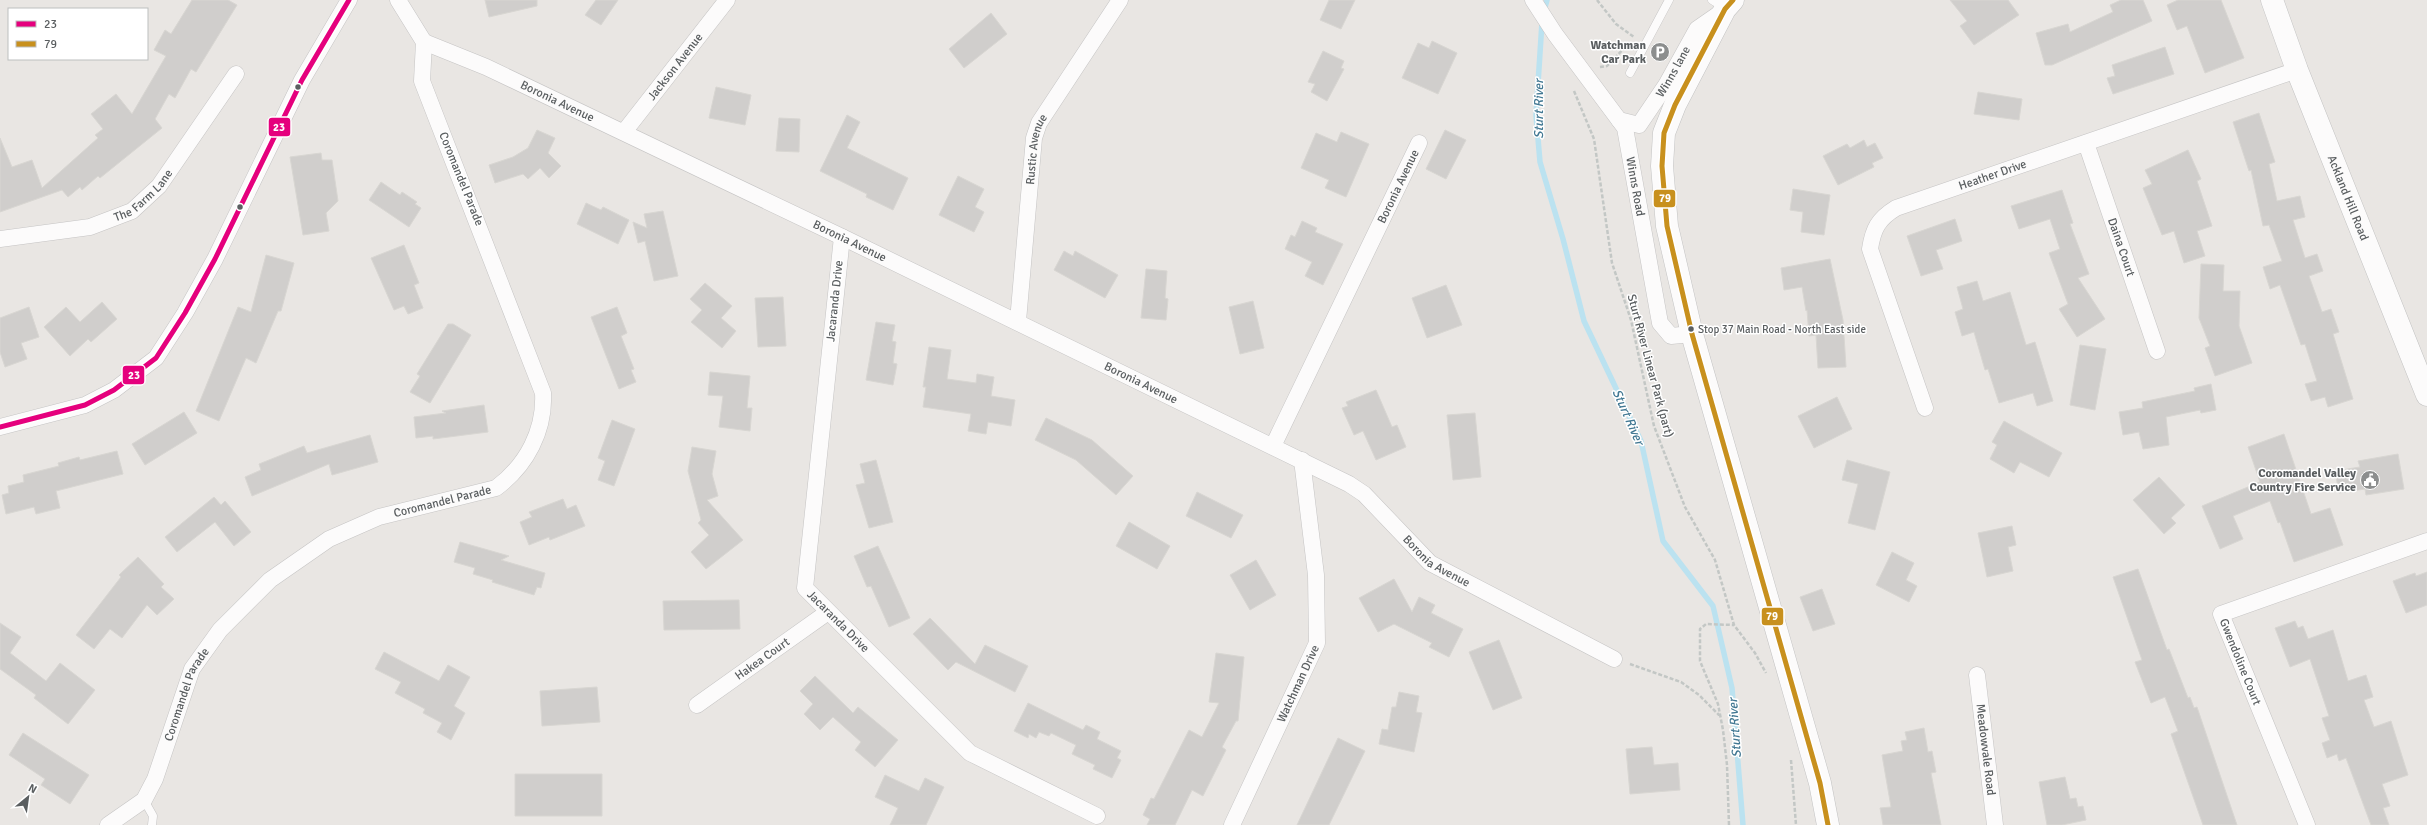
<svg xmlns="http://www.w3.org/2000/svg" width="2427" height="825" viewBox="0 0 2427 825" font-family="Signika,sans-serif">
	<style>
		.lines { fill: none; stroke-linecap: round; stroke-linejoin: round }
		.stream { stroke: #bbe2f0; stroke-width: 5.5 }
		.building { fill: #d0cecc; stroke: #d8d6d2 }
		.lane-casing { stroke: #c5c4c4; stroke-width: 9 }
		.street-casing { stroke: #c5c4c4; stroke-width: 17 }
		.secondary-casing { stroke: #c3c3c3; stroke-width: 23 }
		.path { stroke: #c3c7c5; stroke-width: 2.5; stroke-dasharray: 4 2; stroke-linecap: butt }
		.lane { stroke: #fcfbfb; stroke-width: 8 }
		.street { stroke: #fcfbfb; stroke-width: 16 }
		.secondary { stroke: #fcfbfb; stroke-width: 22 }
		.bus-1-casing { stroke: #fff; stroke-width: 8 }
		.bus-2-casing { stroke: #fff; stroke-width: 8 }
		.bus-1 { stroke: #e5007d; stroke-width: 5 }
		.bus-2 { stroke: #c8901d; stroke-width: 5 }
		.bus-dot { fill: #5a5e60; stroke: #fff; stroke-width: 1.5 }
		.labels { text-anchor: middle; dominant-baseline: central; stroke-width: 3; stroke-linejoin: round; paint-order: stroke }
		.bus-label { font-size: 11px; fill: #5a5e60; stroke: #fff; text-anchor: start }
		.poi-label { font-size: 12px; font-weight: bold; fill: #5a5e60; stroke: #fff; text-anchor: end }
		.street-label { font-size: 12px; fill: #5a5e60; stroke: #fff }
		.water-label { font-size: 13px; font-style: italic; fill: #427893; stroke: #fff }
		.line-badge { stroke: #fff; stroke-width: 1.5 }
		.badge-label { font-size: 11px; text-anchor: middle; font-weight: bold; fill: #fff }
	</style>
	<rect width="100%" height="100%" fill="#e9e6e3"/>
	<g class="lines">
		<path class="stream" d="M1544,11L1547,0
			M1542,22L1536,115L1540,162L1563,239L1584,321L1641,441L1663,541L1713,606L1732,688L1743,825"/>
	</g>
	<path class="building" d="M192,0H228L237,5L196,72L191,69L175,98L169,94L155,119L162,128L100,178L98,176L82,190L80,187L68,197L62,190L0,212V138L12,167L32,160L42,188L98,138L95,135L103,129L91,114L116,94L132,114L166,56L154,50L165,30L171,34Z
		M485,0H537V6L489,17Z
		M596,0H618L601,25L585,15Z
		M1329,0H1355L1341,29L1320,20Z
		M1950,0H2008L2019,15L1974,45L1960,26L1967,21Z
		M2121,0H2143L2152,21L2052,65H2045L2036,33L2068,24L2070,32L2113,12L2110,5Z
		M2178,0H2221L2244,58L2205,73L2187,26L2177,30L2167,5Z
		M991,13L1007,34L964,68L949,49Z
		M1432,41L1457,53L1438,94L1402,78L1418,43L1429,48Z
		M2165,47L2174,74L2113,94L2107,78L2115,76L2112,65Z
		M1323,51L1344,61L1341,68L1344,69L1327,101L1311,92L1315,84L1308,82Z
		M716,87L751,95L745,125L709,118Z
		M1978,92L2022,99L2019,120L1974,114Z
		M2259,113L2275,162L2269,164L2277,201L2300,196L2305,217L2293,220L2305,258L2317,254L2323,271L2309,276L2322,312L2331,309L2339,332L2333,334L2353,399L2328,407L2325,397L2311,401L2305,384L2317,381L2305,344L2301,345L2280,285L2270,289L2263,267L2282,261L2269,225L2263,226L2251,170L2249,171L2233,122Z
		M847,115L860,122L847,148L908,178L893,210L866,197L867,194L820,171Z
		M779,118L800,119L799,152L776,151Z
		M537,130L555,138L548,153L561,166L549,178L540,168L528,179L523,174L495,183L489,165L513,157L528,148Z
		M1445,130L1466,140L1446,179L1426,169Z
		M1341,132L1369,144L1346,197L1325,188L1329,180L1301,168L1316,133L1337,142Z
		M1864,140L1867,147L1875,143L1883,158L1872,163L1874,167L1838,185L1823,156L1847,144L1850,148Z
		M2188,150L2201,179L2197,181L2212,226L2197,231L2205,256L2184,263L2174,231L2162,235L2143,188L2152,184L2145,170Z
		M321,153L322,160H332L338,201L326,213L329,231L303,235L290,157Z
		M958,176L984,189L975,207L984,212L974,232L939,215Z
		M381,182L400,195L402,192L417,202L415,204L421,208L409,227L369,200Z
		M1793,189L1830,195L1824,235L1801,232L1803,212L1790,210Z
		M2062,190L2073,223L2070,224L2089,274L2078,278L2105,319L2077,337L2059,309L2068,304L2049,253L2060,249L2050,219L2019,229L2011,206Z
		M586,203L601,210L603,207L629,220L618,244L577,224Z
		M663,211L678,276L654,281L645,241L638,243L633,222L647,228L644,214Z
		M1955,219L1962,241L1936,250L1943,269L1921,276L1907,236Z
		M1302,221L1317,228L1315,232L1343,244L1323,285L1305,276L1312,262L1285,249L1291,235L1295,237Z
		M404,245L419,283L414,285L423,308L408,314L404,306L394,310L371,258Z
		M1064,251L1073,256L1075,251L1118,275L1105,298L1054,270Z
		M266,255L294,263L281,311H278L256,363L246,358L219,421L196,411L238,307L251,312Z
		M1830,259L1843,320L1846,367L1818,368L1816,335L1809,336L1807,310L1806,311L1802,287L1784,290L1781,268Z
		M2201,264L2224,265L2223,291H2240L2239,326L2252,363L2215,376L2205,348L2210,346L2199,318Z
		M1146,269L1167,271L1165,298L1168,299L1166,320L1141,318Z
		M1977,281L1983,301L2010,292L2026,345L2035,342L2053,401L2037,406L2033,393L1999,403L1988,369L1985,370L1974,332L1962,336L1955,312L1963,309L1957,287Z
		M705,283L732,306L721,318L736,331L722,348L691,322L702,310L690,299Z
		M1446,285L1462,325L1427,338L1412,298Z
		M783,297L786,346L758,347L755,298Z
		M1253,301L1264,348L1240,354L1229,307Z
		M102,302L117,319L91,342L88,339L70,356L44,327L66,307L80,322Z
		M29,307L39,337L21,343L27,359L5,367L0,352V318Z
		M617,307L627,333L621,336L634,369L631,370L636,382L619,389L591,317Z
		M876,322L895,325L892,341L896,342L893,363L897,364L893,385L866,380Z
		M448,324H453L471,335L430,403L410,392L420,376L417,374Z
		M2080,345L2106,349L2095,410L2070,405Z
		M929,347L951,350L947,379L976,383L977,374L994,377L991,396L1015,400L1011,426L988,422L986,434L968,431L971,414L923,407L926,387H923Z
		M710,372L750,376L747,408H752L750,431L719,427L723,396L708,395Z
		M2211,384L2216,410L2201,413L2200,410L2166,417L2169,445L2143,449L2139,432L2123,435L2119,412L2143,408L2142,402L2195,391L2194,388Z
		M1376,390L1392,427L1397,425L1406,447L1376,460L1363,431L1354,435L1342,408L1348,406L1346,402Z
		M1837,397L1852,429L1814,448L1798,416Z
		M484,405L488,432L433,439V436L416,438L414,417L446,413L442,411Z
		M184,412L197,433L145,465L132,444Z
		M1475,413L1481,477L1453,480L1447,415Z
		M1046,418L1092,440L1133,476L1116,495L1076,460L1035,440Z
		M612,420L635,429L614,486L598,480L605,461L598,458Z
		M2004,421L2062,453L2049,477L2020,462L2014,473L1990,459L1997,445L1992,442Z
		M2284,434L2311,514L2330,508L2343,545L2294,562L2280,522L2278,523L2270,501L2233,516L2243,539L2220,549L2202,506L2260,482L2248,447Z
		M370,435L378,462L332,475L329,464L252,496L245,477L261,470L259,464L304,446L307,453Z
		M692,447L716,451L712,474L718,496L707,500L743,540L706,569L691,552L709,535L698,523L701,520L688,471Z
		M117,451L123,474L56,491L60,508L36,514L34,507L6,514L2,495L9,493L8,486L24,482L23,475L59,466L58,463L79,457L80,460Z
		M2398,454L2404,489L2366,495L2365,489L2339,493L2335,471L2360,467L2358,461Z
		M876,460L893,522L869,528L856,485L865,483L860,464Z
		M1847,460L1890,472L1875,530L1848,523L1858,484L1842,480Z
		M2159,477L2185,505L2171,518L2176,523L2164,534L2133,500Z
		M1197,492L1243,515L1231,538L1186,516Z
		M214,497L221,505L225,501L251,532L234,546L215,522L177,552L165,537Z
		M563,499L567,509L576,505L585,526L550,540L549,537L529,545L520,522L532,517L529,512Z
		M1129,522L1170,546L1157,569L1116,546Z
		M2012,526L2016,545L2008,547L2013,571L1987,577L1978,533Z
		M460,542L509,556L501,560L545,573L541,588L537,587L534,595L492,582L493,580L473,574L475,568L454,562Z
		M878,546L910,618L889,627L871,586L867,587L854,556Z
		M1892,552L1914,563L1906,580L1917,586L1909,602L1876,585Z
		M138,557L164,584L161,587L174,599L157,615L147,605L122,638L110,629L94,649L76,635L121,577L119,575Z
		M1256,560L1276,595L1250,610L1230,575Z
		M2138,569L2167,650L2169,649L2188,698L2190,697L2194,708L2197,707L2237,825H2203L2171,734L2178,731L2165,697L2151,703L2135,662L2142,660L2113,577Z
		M2427,572V605L2406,613L2393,581L2415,573L2416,576Z
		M1394,579L1412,612L1419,597L1435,605L1431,613L1463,629L1449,657L1429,647L1432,643L1394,624L1378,632L1359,598Z
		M1822,589L1835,624L1813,631L1800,597Z
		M739,600L740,629L664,630L663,601Z
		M930,618L975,664L985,645L1028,666L1015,692L956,662L948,670L913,634Z
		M2295,621L2298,628L2303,626L2308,639L2333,630L2348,681L2366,675L2373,697L2364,700L2374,727L2391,721L2408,775L2382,784L2390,806L2383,808L2389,825H2371L2346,758L2339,761L2337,754L2327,758L2322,743L2330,740L2322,718L2329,716L2310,659L2290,667L2275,628Z
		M0,623L21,637L10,653L46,681L60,663L95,690L68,724L34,698L36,695L0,669Z
		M1499,640L1522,698L1493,710L1469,652Z
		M384,652L439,681L448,665L470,677L454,706L465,713L451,740L437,732L442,723L423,713L425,709L395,693L401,682L375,669Z
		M1216,653L1244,657L1238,721H1236L1222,747L1226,750L1203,796L1192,790L1175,825H1147L1150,819L1143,815L1151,798L1154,799L1189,730L1202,737L1219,703L1209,702Z
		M815,676L853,713L858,707L898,740L875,767L855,750L861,742L833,717L820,730L804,714L813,704L800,691Z
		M597,687L600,722L542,726L540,691Z
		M1399,692L1419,696L1416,712L1422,713L1414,752L1379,744L1382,729L1388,730L1392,707H1396Z
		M1028,703L1083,730L1086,725L1100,732L1097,739L1121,751L1117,758L1121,760L1112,778L1093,769L1095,765L1072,754L1076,745L1051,733L1049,736L1039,732L1036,738L1029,734L1028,738L1014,731Z
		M1924,728L1928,752L1932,751L1936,772L1931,773L1941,825H1883L1880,808L1891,807L1882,755L1903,751L1901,741L1907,740L1905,732Z
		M23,733L89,775L70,804L41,785L45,779L9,755Z
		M1338,738L1365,751L1329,825H1297Z
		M1652,747L1654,765L1678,763L1680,790L1630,794L1626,749Z
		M515,774H602V816H515Z
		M885,775L919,791L925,778L944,787L926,825H890L898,808L875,797Z
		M2065,777L2070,799L2076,798L2078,807L2083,806L2086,820L2062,825H2047L2039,782Z"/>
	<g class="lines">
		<defs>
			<path id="lane" d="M1712,0L1725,8
				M1630,73L1669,0
				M144,800L153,816L152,825"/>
			<g id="street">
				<path id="s1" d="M1533,0L1555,34L1625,128L1660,323L1671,336L1692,334"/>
				<path id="s2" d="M424,42L486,67L842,237L1349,484L1364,494L1430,563L1614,659"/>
				<path id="s3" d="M1619,120L1639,125L1666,85L1697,29L1723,11"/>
				<path id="s4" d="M624,132L727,0"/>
				<path id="s5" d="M2086,143L2157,351"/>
				<path id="s6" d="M842,237L805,588L970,753L1097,816"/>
				<path id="s7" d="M0,239L90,227L132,211L159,186L236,74"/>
				<path id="s8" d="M1018,321L1034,138L1039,123L1120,0"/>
				<path id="s9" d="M1925,408L1870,249C1873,229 1878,219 1896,208L2297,70"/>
				<path d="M0,427L85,405L114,390L156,358L185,313L215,259L302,80L349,0"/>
				<path id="s10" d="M1273,446L1419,143"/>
				<path id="s11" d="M1977,675L1995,825"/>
				<path id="s12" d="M697,705L828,612"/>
				<path id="s13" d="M108,825L144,800L155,779L192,669L220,630L270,580L329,539L379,517L496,488C527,465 545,430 543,393L422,81L424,42L398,0"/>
				<path id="s14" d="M1232,825L1317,643L1316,575L1302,460"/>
				<path d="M2307,825L2221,614L2427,541"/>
			</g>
			<g id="secondary">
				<path d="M1733,0L1725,9L1675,105L1664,133L1662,166L1667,226L1692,334L1820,783L1828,825"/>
				<path id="s15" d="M2272,0L2297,70L2427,395"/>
			</g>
		</defs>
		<use href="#lane" class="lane-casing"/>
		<use href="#street" class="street-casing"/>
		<use href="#secondary" class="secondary-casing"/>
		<path class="path" d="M1597,0L1616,24L1634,37
			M1600,67L1607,66L1629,43
			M1574,91L1594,139L1612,263L1631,320L1654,426L1685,507L1715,560L1734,625L1755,653L1766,673
			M1630,664L1681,682L1699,695L1719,715
			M1791,760L1796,825
			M1729,825L1727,765L1723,730L1718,704L1700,661V629L1706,624L1734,625"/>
		<use href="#lane" class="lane"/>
		<use href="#street" class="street"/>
		<use href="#secondary" class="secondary"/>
		<defs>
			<path id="bus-1" d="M0,427L85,405L114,390L156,358L185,313L215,259L302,80L349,0"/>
			<path id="bus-2" d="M1733,0L1725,9L1675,105L1664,133L1662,166L1667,226L1692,334L1820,783L1828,825"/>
		</defs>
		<use href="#bus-1" class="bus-1-casing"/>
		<use href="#bus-2" class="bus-2-casing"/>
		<use href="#bus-1" class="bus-1"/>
		<use href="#bus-2" class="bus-2"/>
	</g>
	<defs>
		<symbol id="parking-disc" viewBox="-11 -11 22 22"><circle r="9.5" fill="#8c8e8e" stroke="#fff"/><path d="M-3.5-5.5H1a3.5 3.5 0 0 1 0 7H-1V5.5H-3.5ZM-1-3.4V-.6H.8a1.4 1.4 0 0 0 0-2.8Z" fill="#fff"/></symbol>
		<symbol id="civic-disc" viewBox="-11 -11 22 22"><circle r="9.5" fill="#8c8e8e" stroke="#fff"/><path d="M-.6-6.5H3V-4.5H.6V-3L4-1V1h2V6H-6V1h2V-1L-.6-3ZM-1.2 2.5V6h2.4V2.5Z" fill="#fff"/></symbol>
	</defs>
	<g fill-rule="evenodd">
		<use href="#parking-disc" x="1649" y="41" width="22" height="22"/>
		<use href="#civic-disc" x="2359" y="469" width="22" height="22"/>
	</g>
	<g class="bus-dot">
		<circle cx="298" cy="87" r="3.5"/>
		<circle cx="240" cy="207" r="3.5"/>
		<circle cx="1691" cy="329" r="3.5"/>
	</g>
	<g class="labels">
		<g class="bus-label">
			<text x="1698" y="329">Stop 37 Main Road - North East side</text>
		</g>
		<g class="poi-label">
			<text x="1646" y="45">Watchman<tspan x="1646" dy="14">Car Park</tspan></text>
			<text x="2356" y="473">Coromandel Valley<tspan x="2356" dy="14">Country Fire Service</tspan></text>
		</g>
		<g class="street-label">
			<text stroke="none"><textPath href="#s4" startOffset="83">Jackson Avenue</textPath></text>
			<text stroke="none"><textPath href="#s3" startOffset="84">Winns lane</textPath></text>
			<text stroke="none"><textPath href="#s2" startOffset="146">Boronia Avenue</textPath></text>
			<text stroke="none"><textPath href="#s8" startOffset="173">Rustic Avenue</textPath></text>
			<text stroke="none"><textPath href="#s9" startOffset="321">Heather Drive</textPath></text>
			<text transform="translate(461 179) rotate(68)">Coromandel Parade</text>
			<text stroke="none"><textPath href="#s10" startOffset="288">Boronia Avenue</textPath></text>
			<text stroke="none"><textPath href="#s1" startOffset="217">Winns Road</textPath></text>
			<text stroke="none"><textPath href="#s7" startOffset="154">The Farm Lane</textPath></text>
			<text stroke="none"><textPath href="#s15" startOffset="212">Ackland Hill Road</textPath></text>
			<text stroke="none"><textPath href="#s2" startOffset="470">Boronia Avenue</textPath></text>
			<text stroke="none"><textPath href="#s5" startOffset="110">Daina Court</textPath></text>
			<text transform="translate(835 301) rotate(-84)">Jacaranda Drive</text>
			<text transform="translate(1650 366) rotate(75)">Sturt River Linear Park (part)</text>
			<text stroke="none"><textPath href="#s2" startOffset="794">Boronia Avenue</textPath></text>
			<text stroke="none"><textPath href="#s13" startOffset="494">Coromandel Parade</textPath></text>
			<text stroke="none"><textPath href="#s2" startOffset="1143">Boronia Avenue</textPath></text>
			<text stroke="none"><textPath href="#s6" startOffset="400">Jacaranda Drive</textPath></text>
			<text stroke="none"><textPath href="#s12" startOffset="80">Hakea Court</textPath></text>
			<text transform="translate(2240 662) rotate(68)">Gwendoline Court</text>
			<text stroke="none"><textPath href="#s14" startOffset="156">Watchman Drive</textPath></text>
			<text stroke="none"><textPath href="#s13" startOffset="158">Coromandel Parade</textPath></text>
			<text stroke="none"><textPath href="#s11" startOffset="75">Meadowvale Road</textPath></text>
		</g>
		<g class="water-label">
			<text transform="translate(1539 109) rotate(-90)">Sturt River</text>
			<text transform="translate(1628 417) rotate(66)">Sturt River</text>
			<text transform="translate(1735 728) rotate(-94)">Sturt River</text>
		</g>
	</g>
	<g class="line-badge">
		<rect x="268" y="117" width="23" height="20" rx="4" fill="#e5007d"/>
		<rect x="1653" y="189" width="23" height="19" rx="4" fill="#c8901d"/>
		<rect x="122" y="365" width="23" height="20" rx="4" fill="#e5007d"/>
		<rect x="1761" y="607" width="23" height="19" rx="4" fill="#c8901d"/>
	</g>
	<g class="badge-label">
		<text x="279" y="131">23</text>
		<text x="1665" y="202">79</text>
		<text x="134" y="379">23</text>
		<text x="1772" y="620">79</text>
	</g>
	<rect x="8" y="8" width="140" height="52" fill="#ffffff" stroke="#bdbfbf"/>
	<rect x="16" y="21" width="20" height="6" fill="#e5007d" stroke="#bdbfbf"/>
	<text x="44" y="28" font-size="12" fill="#5a5e60">23</text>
	<rect x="16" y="41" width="20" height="6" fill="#c8901d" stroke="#bdbfbf"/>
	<text x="44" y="48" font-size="12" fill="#5a5e60">79</text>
	<g transform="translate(28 797) rotate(29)" stroke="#ffffff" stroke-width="3" paint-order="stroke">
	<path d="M0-3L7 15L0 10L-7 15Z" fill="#5a5e60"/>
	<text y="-6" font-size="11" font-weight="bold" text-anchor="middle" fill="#5a5e60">N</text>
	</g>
</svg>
